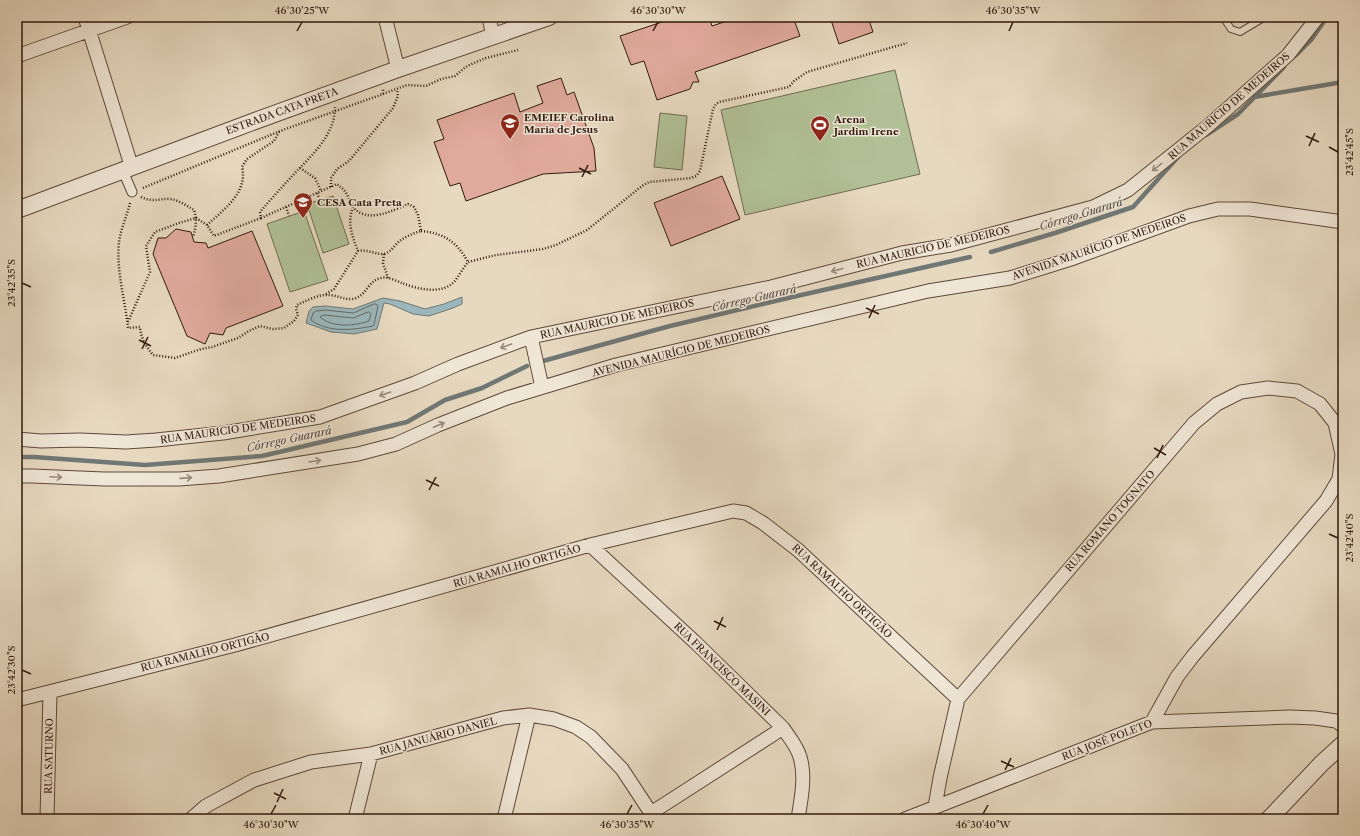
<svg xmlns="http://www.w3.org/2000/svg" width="1360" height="836" viewBox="0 0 1360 836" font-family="'Libre Caslon Text',serif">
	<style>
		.green { fill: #b1c096; stroke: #706c52 }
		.water { fill: #9bb7bc; stroke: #707876 }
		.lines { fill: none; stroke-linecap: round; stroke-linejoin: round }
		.shore { stroke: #666865; stroke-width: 1 }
		.stream { stroke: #707876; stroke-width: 4.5 }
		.building { fill: #e1aa9e; stroke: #30190e }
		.service-casing { stroke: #5e493a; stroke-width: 8 }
		.pedestrian-casing { stroke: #5e493a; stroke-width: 11 }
		.minor-casing { stroke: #5e493a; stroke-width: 15 }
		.tertiary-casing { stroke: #5e493a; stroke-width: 18 }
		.path { stroke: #30190e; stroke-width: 2.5; stroke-dasharray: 1 2; stroke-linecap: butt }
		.service { stroke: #efe6d6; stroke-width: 6 }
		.pedestrian { stroke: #efe6d6; stroke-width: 9 }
		.minor { stroke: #efe6d6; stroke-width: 13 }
		.tertiary { stroke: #efe6d6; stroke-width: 16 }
		.oneway { stroke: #998a7c }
		.ticks { fill: none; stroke: #30190e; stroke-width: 1.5 }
		.labels { text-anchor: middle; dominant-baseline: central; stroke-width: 3; stroke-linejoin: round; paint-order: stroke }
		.street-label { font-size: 10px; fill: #30190e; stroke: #efe6d6 }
		.poi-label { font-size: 10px; font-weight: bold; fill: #30190e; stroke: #efe6d6; text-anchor: start }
		.water-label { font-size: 11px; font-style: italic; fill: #504842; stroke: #efe6d6 }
		.neatline { fill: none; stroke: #30190e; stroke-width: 1.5 }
		.ticks-label { font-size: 10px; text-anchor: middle; fill: #30190e }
	</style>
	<rect width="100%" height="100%" fill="#e7d9c0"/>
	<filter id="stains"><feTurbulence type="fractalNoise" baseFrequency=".005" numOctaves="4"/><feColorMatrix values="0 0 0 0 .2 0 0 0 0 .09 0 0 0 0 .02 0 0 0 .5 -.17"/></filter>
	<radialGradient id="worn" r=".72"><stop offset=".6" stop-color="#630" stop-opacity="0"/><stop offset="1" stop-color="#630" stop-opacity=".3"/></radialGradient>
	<path class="green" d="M895,70L920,174L745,215L721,110Z
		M660,113L687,116L682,170L654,167Z
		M333,196L349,244L323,253L307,204Z
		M304,211L328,280L290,292L267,224Z"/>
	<path class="water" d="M462,297V304L453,308L429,316L413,314L390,304L384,303L377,329L354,334L331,332L306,323L309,311L313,307L325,306L353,309L383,298L400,301L425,309L444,304Z"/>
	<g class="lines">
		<path class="shore" d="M374,304H376L378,306L374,325L373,326C353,330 328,333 311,320L313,313L316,311L325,310L353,313Z
			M369,312L371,314L369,321C355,326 332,328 320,317L321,316L324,315L353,318Z"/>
		<path class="stream" d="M1295,56L1311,40L1327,17
			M1254,97L1343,82
			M1206,135L1238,114L1284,67
			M991,252L1055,233L1133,207L1178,157
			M543,361L670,326L788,298L970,257
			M17,457H34L145,465L262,456L407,422L445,400L482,388L527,366"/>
	</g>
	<path class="building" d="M677,17H709L712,26L739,17H793L800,36L695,72L699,82H693L690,89L657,100L644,61L631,65L620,36Z
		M830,17H868L873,32L839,44Z
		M561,78L567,95L574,92L594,148L596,171L543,174L466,201L460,183L450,186L434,142L444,139L437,120L514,93L520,112L543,103L537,86Z
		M722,176L740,219L671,246L654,203Z
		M176,229L191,232L194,242L206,243L208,248L252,231L283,306L226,328L223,335L210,333L205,344L187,336L153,254L158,238H166Z"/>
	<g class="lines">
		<defs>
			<path id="service" d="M1223,17L1231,29L1240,32L1265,17"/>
			<path id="pedestrian" d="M123,171L132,192"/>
			<path id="minor" d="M85,17L132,168
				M385,17L398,69
				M489,17L493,37
				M17,56L127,17
				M531,337L542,387
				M17,439L41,441L80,440L126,442L156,440L223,433L320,417L415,383L458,364L531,337L771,287L902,253L951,245L1093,207L1128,190L1208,126L1288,55L1318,17
				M17,476H32L104,479H179L219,476L358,454L396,444L438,425L507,398L616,365L928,291L1010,278L1074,258L1189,216L1218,209H1250L1343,222
				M590,545L696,643L783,728C789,737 797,746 800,757C806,777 801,799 798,819
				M17,700L235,645L590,545L733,511L746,513L763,523L798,550L958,699
				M935,807L940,778L958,699L1194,423L1217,404L1241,392L1268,388L1297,391L1320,404L1335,423L1342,454L1339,479L1326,501L1193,656L1177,677L1152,722
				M651,813L783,728
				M47,819L50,692
				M191,819L206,806L254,780L311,762L371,754L503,718L529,715L554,719L576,727L591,737L622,769L651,813L650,819
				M355,819L371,754
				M504,819L529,715
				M905,819L1152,722L1290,717L1315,718L1336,721L1343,726"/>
			<path id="tertiary" d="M17,210L255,121L398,69L549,17
				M1269,819L1322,763L1343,744"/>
		</defs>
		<use href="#service" class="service-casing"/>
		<use href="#pedestrian" class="pedestrian-casing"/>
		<use href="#minor" class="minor-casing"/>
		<use href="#tertiary" class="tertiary-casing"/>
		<path class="path" d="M383,94L407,85L426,86L441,79L455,76L467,66L486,58L518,50
			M300,168L315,178L321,191
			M331,187V178L337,169L349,161L393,108L398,96L397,89
			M143,188L280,131L383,94V89
			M317,193L320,200
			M141,197C154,203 160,198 170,199C179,200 187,206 194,210C197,220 196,227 193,237
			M130,203C127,216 121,228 119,242C116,271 125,299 128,328L140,327C141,339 146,346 153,355L175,358L201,349L212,347L238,338L249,331L260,326L273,329L284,328L294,321L298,315L296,309L297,305C306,301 317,295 326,295C336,294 347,302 356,298C367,294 369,280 381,278C388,276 396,281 402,283C417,289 441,295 454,282C459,276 463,268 468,262L496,255L543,249L556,245L587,230L642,186L649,182L691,178L696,176L700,171L713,109L716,104L719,102L789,87L794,81L807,72L907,43
			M286,207L289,216
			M353,207C347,223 352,236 358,251
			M207,225C224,209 248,193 242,167L247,159L274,141L279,132
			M421,231C444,233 457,242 468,262
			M384,254L383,263L388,278
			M326,294L334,289L358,251C367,249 374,254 383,254C391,253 395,244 401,240C407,236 414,233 421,231L418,215L414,207L408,204C392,211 367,224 353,207C350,203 349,197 346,193C344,189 340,187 337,184L261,218L260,212C271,199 283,186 295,173C312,155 335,135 335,107
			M128,322L150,272L146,246L155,232L179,223L196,218L207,225L214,236L261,218"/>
		<use href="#service" class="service"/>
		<use href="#pedestrian" class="pedestrian"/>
		<use href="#minor" class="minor"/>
		<use href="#tertiary" class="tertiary"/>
	</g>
	<defs><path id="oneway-shaft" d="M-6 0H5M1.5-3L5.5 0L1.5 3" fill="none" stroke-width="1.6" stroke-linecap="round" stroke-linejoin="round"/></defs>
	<g class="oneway">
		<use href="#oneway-shaft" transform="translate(1157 167) rotate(142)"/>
		<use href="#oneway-shaft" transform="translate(837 270) rotate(165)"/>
		<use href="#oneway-shaft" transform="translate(506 346) rotate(160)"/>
		<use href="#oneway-shaft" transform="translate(385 394) rotate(161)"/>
		<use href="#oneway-shaft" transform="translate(439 425) rotate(-23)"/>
		<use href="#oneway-shaft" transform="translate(315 461) rotate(-9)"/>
		<use href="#oneway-shaft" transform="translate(56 477) rotate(3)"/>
		<use href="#oneway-shaft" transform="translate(186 478) rotate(-4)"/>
	</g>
	<path class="ticks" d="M297,31L302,22M653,31L658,22M1009,31L1013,22M1306,136L1319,142M1309,146L1315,133M1329,147L1338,152M579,168L591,174M582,177L588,165M22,283L31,287M866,308L879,314M869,318L875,305M139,340L151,346M142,349L148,337M1154,448L1166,455M1157,458L1163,445M426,480L439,486M429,490L436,477M1329,534L1338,538M714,621L726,627M717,630L723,617M22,670L31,674M1001,761L1014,767M1005,770L1011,758M274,793L286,799M277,802L283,789M271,814L276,805M627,814L632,805M983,814L988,805"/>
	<defs>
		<symbol id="school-pin" viewBox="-11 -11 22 30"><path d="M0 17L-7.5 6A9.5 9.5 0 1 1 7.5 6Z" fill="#8f2418" stroke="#efe6d6"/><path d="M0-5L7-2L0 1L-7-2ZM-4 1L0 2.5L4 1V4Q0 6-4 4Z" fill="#fff"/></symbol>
		<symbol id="stadium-pin" viewBox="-11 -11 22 30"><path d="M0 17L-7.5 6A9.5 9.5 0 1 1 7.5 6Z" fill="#8f2418" stroke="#efe6d6"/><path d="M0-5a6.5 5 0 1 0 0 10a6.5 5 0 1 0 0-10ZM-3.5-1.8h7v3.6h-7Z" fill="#fff"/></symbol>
	</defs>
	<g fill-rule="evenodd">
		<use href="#school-pin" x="499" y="112" width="22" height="30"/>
		<use href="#stadium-pin" x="809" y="114" width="22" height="30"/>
		<use href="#school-pin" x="292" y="191" width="22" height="30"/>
	</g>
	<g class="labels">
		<g class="street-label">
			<text transform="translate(1229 106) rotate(-41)">RUA MAURICIO DE MEDEIROS</text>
			<text transform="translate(282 111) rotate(-20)">ESTRADA CATA PRETA</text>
			<text transform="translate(933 247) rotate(-13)">RUA MAURICIO DE MEDEIROS</text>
			<text transform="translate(1099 247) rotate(-19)">AVENIDA MAURÍCIO DE MEDEIROS</text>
			<text transform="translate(617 319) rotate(-12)">RUA MAURICIO DE MEDEIROS</text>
			<text transform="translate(681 351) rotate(-14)">AVENIDA MAURÍCIO DE MEDEIROS</text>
			<text transform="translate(238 429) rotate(-8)">RUA MAURICIO DE MEDEIROS</text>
			<text transform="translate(1110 521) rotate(-49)">RUA ROMANO TOGNATO</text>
			<text transform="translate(517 566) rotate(-16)">RUA RAMALHO ORTIGÃO</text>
			<text transform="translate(842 591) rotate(43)">RUA RAMALHO ORTIGÃO</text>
			<text transform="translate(205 652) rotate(-14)">RUA RAMALHO ORTIGÃO</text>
			<text transform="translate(722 669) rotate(44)">RUA FRANCISCO MASINI</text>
			<text transform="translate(438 736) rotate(-15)">RUA JANUÁRIO DANIEL</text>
			<text transform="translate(1107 740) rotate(-21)">RUA JOSÉ POLETO</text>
			<text transform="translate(49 756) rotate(-89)">RUA SATURNO</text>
		</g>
		<g class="poi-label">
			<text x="524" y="117">EMEIEF Carolina<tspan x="524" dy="12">Maria de Jesus</tspan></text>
			<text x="834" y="119">Arena<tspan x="834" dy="12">Jardim Irene</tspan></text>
			<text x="317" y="202">CESA Cata Preta</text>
		</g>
		<g class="water-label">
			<text transform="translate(1081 214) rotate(-17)">Córrego Guarará</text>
			<text transform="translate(754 298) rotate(-13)">Córrego Guarará</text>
			<text transform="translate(289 439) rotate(-12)">Córrego Guarará</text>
		</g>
	</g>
	<rect width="1360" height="836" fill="none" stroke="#e7d9c0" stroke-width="44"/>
	<rect x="22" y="22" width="1316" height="792" class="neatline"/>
	<g class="ticks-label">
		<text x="302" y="14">46°30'25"W</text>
		<text x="658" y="14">46°30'30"W</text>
		<text x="1013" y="14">46°30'35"W</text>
		<text transform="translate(1349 152) rotate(-90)" y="4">23°42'45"S</text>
		<text transform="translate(11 283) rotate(-90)" y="4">23°42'35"S</text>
		<text transform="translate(1349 538) rotate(-90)" y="4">23°42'40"S</text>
		<text transform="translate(11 670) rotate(-90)" y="4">23°42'30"S</text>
		<text x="271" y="828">46°30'30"W</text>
		<text x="627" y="828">46°30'35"W</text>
		<text x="983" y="828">46°30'40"W</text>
	</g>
	<rect width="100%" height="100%" filter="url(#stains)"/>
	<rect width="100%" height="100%" fill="url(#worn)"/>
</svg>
